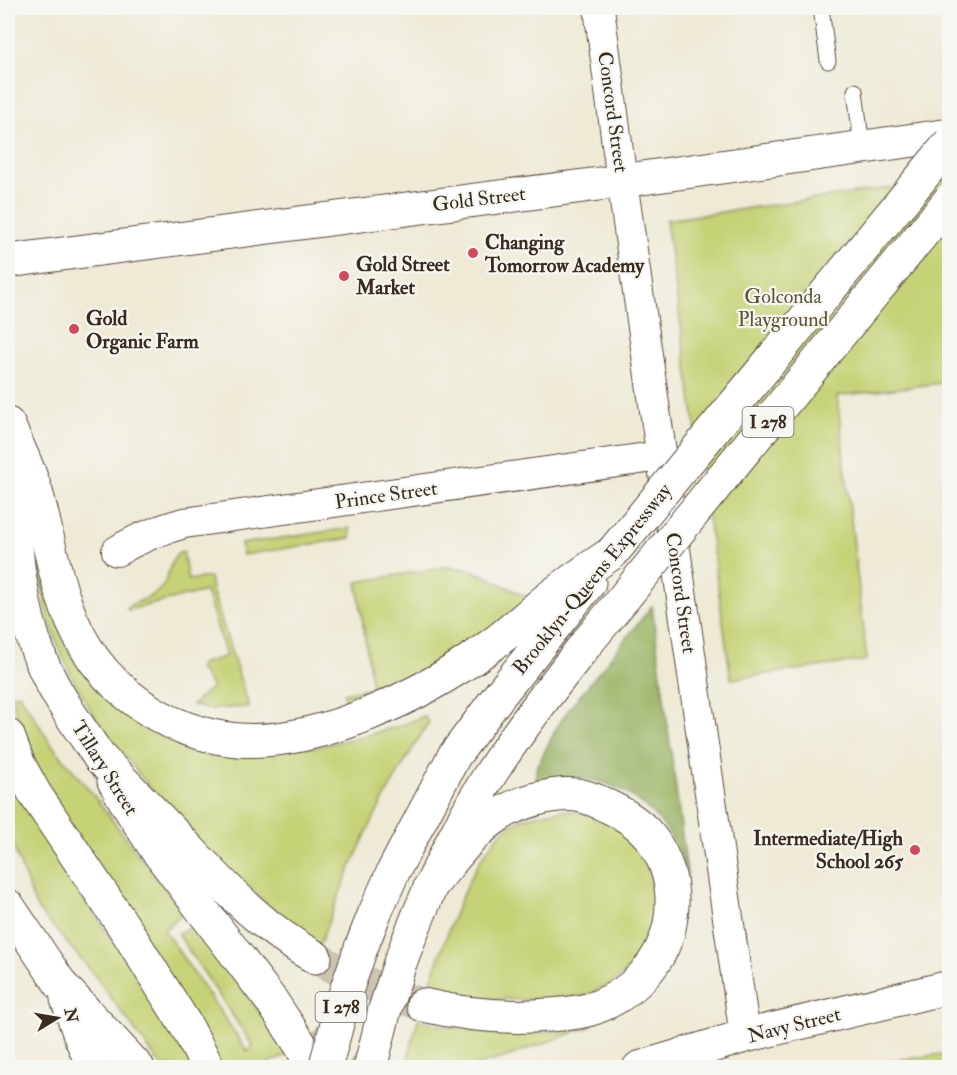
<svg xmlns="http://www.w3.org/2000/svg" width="957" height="1075" viewBox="0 0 957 1075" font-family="'IM FELL Double Pica',serif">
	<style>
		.green { fill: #c5d274; stroke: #807e49; stroke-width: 1.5 }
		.forest { fill: #9cb466; stroke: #6c6f42; stroke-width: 1.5 }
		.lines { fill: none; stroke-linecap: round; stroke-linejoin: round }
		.secondary-tunnel { stroke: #cbc4b0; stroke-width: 33; stroke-dasharray: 33 16; stroke-linecap: butt }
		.motorway-tunnel { stroke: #cbc4b0; stroke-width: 33; stroke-dasharray: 33 16; stroke-linecap: butt }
		.service-casing { stroke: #564739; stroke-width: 17 }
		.minor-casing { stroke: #564739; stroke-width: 32 }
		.secondary-casing { stroke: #564739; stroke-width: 35 }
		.trunk-casing { stroke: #564739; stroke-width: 35 }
		.motorway-casing { stroke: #564739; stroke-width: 35 }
		.service { stroke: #fff; stroke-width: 15 }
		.minor { stroke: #fff; stroke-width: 30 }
		.secondary { stroke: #fff; stroke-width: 33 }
		.trunk { stroke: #fff; stroke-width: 33 }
		.motorway { stroke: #fff; stroke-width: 33 }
		.motorway-bridge-casing { stroke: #564739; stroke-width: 35; stroke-linecap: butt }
		.motorway-bridge { stroke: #fff; stroke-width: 33 }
		.poi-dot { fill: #d1495b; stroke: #f6f6f2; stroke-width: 2 }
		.labels { text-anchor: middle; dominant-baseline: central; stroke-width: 4.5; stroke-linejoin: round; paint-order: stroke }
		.shield { fill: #f6f6f2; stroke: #73675e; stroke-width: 1.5 }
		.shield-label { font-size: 18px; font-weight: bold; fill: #3b2a1e }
		.street-label { font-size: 20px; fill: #3b2a1e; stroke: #f6f6f2 }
		.poi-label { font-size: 20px; font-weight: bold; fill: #3b2a1e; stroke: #f6f6f2; text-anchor: start }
		.park-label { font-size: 20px; fill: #5e5434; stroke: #f6f6f2 }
	</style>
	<rect width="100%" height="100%" fill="#f6f6f2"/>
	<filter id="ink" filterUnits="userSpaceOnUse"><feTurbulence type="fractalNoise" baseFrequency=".0167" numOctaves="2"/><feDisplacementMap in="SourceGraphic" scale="12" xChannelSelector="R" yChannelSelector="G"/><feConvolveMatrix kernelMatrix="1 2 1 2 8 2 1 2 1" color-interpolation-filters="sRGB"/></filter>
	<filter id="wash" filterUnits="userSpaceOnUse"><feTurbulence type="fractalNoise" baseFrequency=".008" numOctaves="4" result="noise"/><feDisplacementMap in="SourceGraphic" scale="24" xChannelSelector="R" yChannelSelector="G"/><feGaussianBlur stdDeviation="1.35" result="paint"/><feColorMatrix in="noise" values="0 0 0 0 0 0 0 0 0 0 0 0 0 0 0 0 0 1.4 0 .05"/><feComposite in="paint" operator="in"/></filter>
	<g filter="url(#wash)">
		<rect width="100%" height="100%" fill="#efead5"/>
		<path class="green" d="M947,180L950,203L949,382L837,396L867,660L731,679L666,220Z
			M350,528L351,538L243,555L241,544Z
			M183,551L188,580L210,577L212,590L249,707L208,709L192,705L212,687L199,668L201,664L226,656L206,591L128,610L127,607C137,602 150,598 158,591C172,580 166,558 183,551Z
			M35,556L67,648L83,672L100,694L124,714L153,733L183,744L317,747L368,735L402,725L424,716L429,722C407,757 386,793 368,830C349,869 333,909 318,949L183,829L103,729L87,704L72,677L58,646L48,616Z
			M445,567L468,569L483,575L531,599L430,672L346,705L344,693L372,687L357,582Z
			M19,693L51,744L91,792L183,913L164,930L248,1052L253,1046L178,934L195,925L291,1053L260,1067H162L92,972L36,907L8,832V780L24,800L112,941L138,925L51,797L22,732L11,696Z
			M564,810C583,813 603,816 619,829C658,860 667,918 638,959C626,976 605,988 586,995C579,997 571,997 564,998C518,1003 472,997 428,990C444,943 468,860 507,828C523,815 544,813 564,810Z
			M418,1019C477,1037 534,1037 594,1025L503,1058L471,1067L415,1068L406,1066Z
			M949,1053V1067H847Z"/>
		<path class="forest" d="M652,606L688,881C685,871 683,860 678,850C661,813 624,782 582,779C573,778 563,778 554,779C547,779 542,782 536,779V769L557,727L570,708Z"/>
	</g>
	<g filter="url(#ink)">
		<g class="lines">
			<path class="secondary-tunnel" d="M308,1036L323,1049L350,1068"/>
			<path class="motorway-tunnel" d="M315,957C350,977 386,992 423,1005"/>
			<defs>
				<path id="service" d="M821,8L828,61
					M855,91L862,147"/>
				<path id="minor" d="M599,8L622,181L745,1036
					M117,551C138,538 159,530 184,523L661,456"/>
				<path id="secondary" d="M8,261L599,184L950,135
					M114,781L127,804L156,849L273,1003L300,1044L313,1068
					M8,906L62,986L138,1068
					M67,999L81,1038L94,1068
					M639,1068L745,1036L950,987"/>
				<path id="trunk" d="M8,429C15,506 11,587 41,660C55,695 79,727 100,758"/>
				<path id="motorway" d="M8,424C18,447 30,471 37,495C51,546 57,600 85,646C107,683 145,713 185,728C202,734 220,739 238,740C318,746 423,695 486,649C505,636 521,621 539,606C562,586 587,570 612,553
					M8,736L19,765L35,794L128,933L188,1029L208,1068
					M100,758C128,786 156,815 184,844C223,885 264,930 315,957
					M361,948L374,915L394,870L454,756L501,693L589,583
					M400,963C423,900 451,838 486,781C516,733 551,688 586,644
					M423,1005C466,1015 505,1019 549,1015C564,1014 580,1013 594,1008C616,1000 635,986 649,969C678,932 680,880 653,841C642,825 625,814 607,806C598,801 587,797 577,795C553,792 519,802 499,815C470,834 452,861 430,887"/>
			</defs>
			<use href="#service" class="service-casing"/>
			<use href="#minor" class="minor-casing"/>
			<use href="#secondary" class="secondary-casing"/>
			<use href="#trunk" class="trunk-casing"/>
			<use href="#motorway" class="motorway-casing"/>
			<use href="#service" class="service"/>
			<use href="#minor" class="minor"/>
			<use href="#secondary" class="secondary"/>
			<use href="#trunk" class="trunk"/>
			<use href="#motorway" class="motorway"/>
			<defs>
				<path id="motorway-bridge" d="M612,553L950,143
					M586,644L950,200
					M325,1068L346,991L361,948
					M370,1068L385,1009L400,963"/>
			</defs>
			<use href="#motorway-bridge" class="motorway-bridge-casing"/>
			<use href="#motorway-bridge" class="motorway-bridge"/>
		</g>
	</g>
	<g class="poi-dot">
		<circle cx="473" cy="253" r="6"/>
		<circle cx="344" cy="276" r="6"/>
		<circle cx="74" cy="329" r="6"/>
		<circle cx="915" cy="850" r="6"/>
	</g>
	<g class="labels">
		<g class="shield">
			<rect x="742.5" y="407" width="51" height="30" rx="4.5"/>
			<rect x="315.5" y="992" width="51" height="30" rx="4.5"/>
		</g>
		<g class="shield-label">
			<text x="768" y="422">I 278</text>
			<text x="341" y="1007">I 278</text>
		</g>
		<g class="street-label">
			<text transform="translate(613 112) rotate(82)">Concord Street</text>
			<text transform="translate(479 199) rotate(-7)">Gold Street</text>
			<text transform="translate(386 495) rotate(-8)">Prince Street</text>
			<text transform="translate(592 579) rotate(-51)">Brooklyn-Queens Expressway</text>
			<text transform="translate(681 593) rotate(82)">Concord Street</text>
			<text transform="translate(105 768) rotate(58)">Tillary Street</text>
			<text transform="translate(794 1025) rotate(-14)">Navy Street</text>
		</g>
		<g class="poi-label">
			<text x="485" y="242">Changing<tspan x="485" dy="23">Tomorrow Academy</tspan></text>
			<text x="356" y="264">Gold Street<tspan x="356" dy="23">Market</tspan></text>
			<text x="86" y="318">Gold<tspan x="86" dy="23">Organic Farm</tspan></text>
			<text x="903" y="838" text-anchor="end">Intermediate/High<tspan x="903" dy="23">School 265</tspan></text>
		</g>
		<g class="park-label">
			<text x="783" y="296">Golconda<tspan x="783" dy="23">Playground</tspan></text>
		</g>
	</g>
	<rect width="957" height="1075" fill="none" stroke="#f6f6f2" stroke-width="30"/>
	<g transform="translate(57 1018) rotate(79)" stroke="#f6f6f2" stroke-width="4.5" paint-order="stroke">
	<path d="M0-4.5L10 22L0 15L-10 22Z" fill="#3b2a1e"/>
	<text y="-9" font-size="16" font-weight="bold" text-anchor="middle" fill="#3b2a1e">N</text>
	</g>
</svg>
